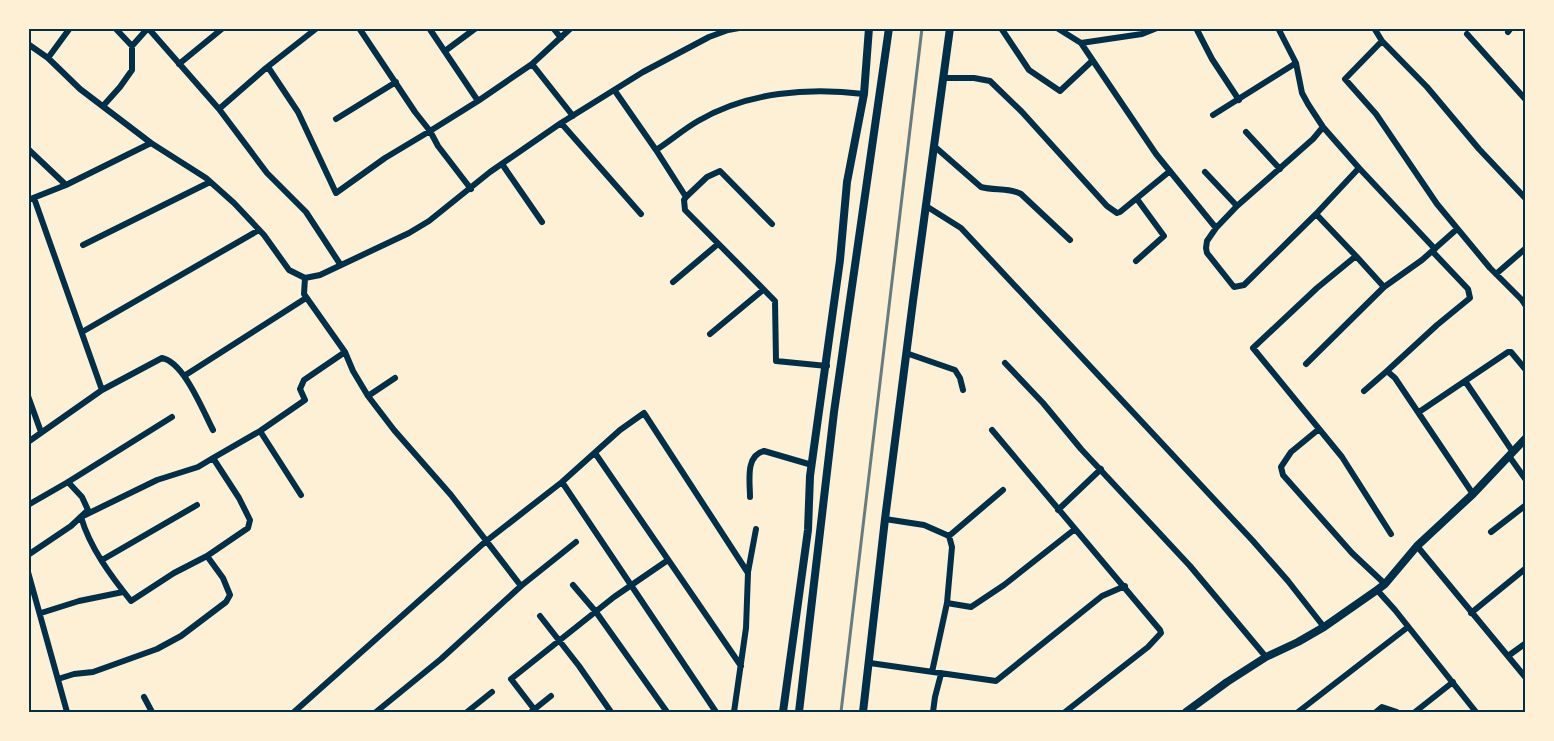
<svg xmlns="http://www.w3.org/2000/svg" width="1554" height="741" viewBox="0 0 1554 741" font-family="Ubuntu,sans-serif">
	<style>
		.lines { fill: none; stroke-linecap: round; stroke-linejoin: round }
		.minor { stroke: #003049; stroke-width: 6 }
		.tertiary { stroke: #003049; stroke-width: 8 }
		.secondary { stroke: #003049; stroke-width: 8 }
		.rail { stroke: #657d81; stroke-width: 3 }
		.neatline { fill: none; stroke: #003049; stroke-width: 2 }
	</style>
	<rect width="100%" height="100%" fill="#fdf0d5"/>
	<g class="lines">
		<path class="minor" d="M148,28L219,109L267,173L306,212L340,264
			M359,28L415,112L430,131L478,101
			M429,28L478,101L532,64
			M553,28L561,38
			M571,28L532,64L573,116
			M1001,28L1029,70L1060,91L1092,61
			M1057,28L1081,43L1142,34L1157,28
			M1196,28L1212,59L1239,100
			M1278,28L1296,63L1302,93L1308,104L1323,127L1359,168L1316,214L1356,256L1317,288L1253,348L1342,457L1391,534
			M1374,28L1382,41L1345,79L1376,114L1437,204L1490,268L1522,300L1526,306
			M1508,32L1511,28
			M1467,34L1526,100
			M1382,41L1427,87L1479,149L1526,199
			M1081,43L1156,154L1216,228
			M28,44L48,58L80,89L151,143L206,178L234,203L264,235L289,270L305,278L320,275L409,233L429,221L490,172L561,123L643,72L709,37L728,30L739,28
			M132,46L148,28
			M445,51L476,28
			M48,58L70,28
			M179,64L223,28
			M268,67L298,112L336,193L385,158L430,131L438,146L471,189
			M944,78H974L990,81L1022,112L1107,206L1117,213L1120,212L1170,171
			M615,91L656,150L686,197L684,200L685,210L775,301L776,361L827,366
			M103,106L120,87L132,70V46L115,28
			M219,109L266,68L317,28
			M1213,115L1296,63
			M336,119L396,82
			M561,123L641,214
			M1246,132L1280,169
			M934,146L981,187C995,191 1008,187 1021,194L1070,240
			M28,149L66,185
			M656,150C670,141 684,129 698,121C747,92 809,87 864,94
			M502,164L542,222
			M1359,168L1435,249
			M1205,172L1237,206
			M686,197L707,177L720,171L772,224
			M34,198L102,390
			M28,200L66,185L151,143
			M926,206L961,228L1253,541L1288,581L1324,627
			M1316,214L1244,285L1234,287L1207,253L1206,248L1207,241L1216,228L1237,206L1313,139L1323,127
			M83,245L210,182
			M1136,261L1164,236L1137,199
			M1496,274L1526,248
			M305,278L304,294L345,352L353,371L368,396L394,430L451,495L521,586
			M673,282L718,244
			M1384,287L1422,260L1457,229
			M82,332L259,230
			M710,334L763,290
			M906,353L955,370L960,378L963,390
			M1005,363L1043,403L1081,449L1190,566L1266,657
			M1306,364L1384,287L1356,256
			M1387,371L1437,325L1470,298L1468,289L1432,251
			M184,376L306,298
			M1465,381L1513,452
			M1364,391L1387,371L1395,378L1473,494
			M28,396L41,432
			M368,396L395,378
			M1419,412L1508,352H1511L1526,370
			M1319,429L1291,452L1281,467L1283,475L1352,553L1385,584
			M992,430L1160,630L1161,633L1148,647L1065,712
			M260,431L301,495
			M28,442L102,390L162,358C184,362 203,411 213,430
			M595,453L741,666
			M1509,456L1526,480
			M750,497C750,481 745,456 764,451L812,465
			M28,505L68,482L172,417
			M1058,510L1101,469
			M885,519L924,525L949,536L952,547L947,603L971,607L1004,585L1075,529
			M1491,532L1526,505
			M949,536L1003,490
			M1417,546L1526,678
			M28,555L71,526L88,510L82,497L68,482
			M207,556L174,573L131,601C111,576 90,548 81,517L157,480L198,467L213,458
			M102,560L197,505
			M28,572L67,712
			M748,572L756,529
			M573,585L596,612L667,712
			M1377,590L1395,610L1476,712
			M41,613L79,601L123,592
			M1471,613L1526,568
			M540,616L579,666L611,712
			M1508,656L1526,643
			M870,663L996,681L1102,596L1125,586
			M932,672L947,603
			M58,679L74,674L93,672L157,649L181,636L226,602L230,595L223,578L207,556L248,528L250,520L239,498L213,458L260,431L305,400L300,389L304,380L345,352
			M144,697L152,712
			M534,709L511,679L614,597L668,560
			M294,712L485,542L562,482
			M376,712L441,659L521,586L576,542
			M467,712L492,692
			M531,712L551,696
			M716,712L562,482L620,430L644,413L748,573L746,628L734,712
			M933,712L935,697L941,674
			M1298,712L1408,627
			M1376,712L1382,707L1397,712
			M1415,712L1453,682"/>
		<path class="tertiary" d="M783,712L808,530L810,476L840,260L847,182L864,94L869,28
			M799,712L834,412L889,28
			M1186,712L1227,682L1266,657L1298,642L1324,627L1377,590L1385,584L1417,546L1473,494L1526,438"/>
		<path class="secondary" d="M863,712L885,519L913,301L950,28"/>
		<path class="rail" d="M841,712L922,28"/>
	</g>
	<rect width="1554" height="741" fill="none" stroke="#fdf0d5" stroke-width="60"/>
	<rect x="30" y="30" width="1494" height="681" class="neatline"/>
</svg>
